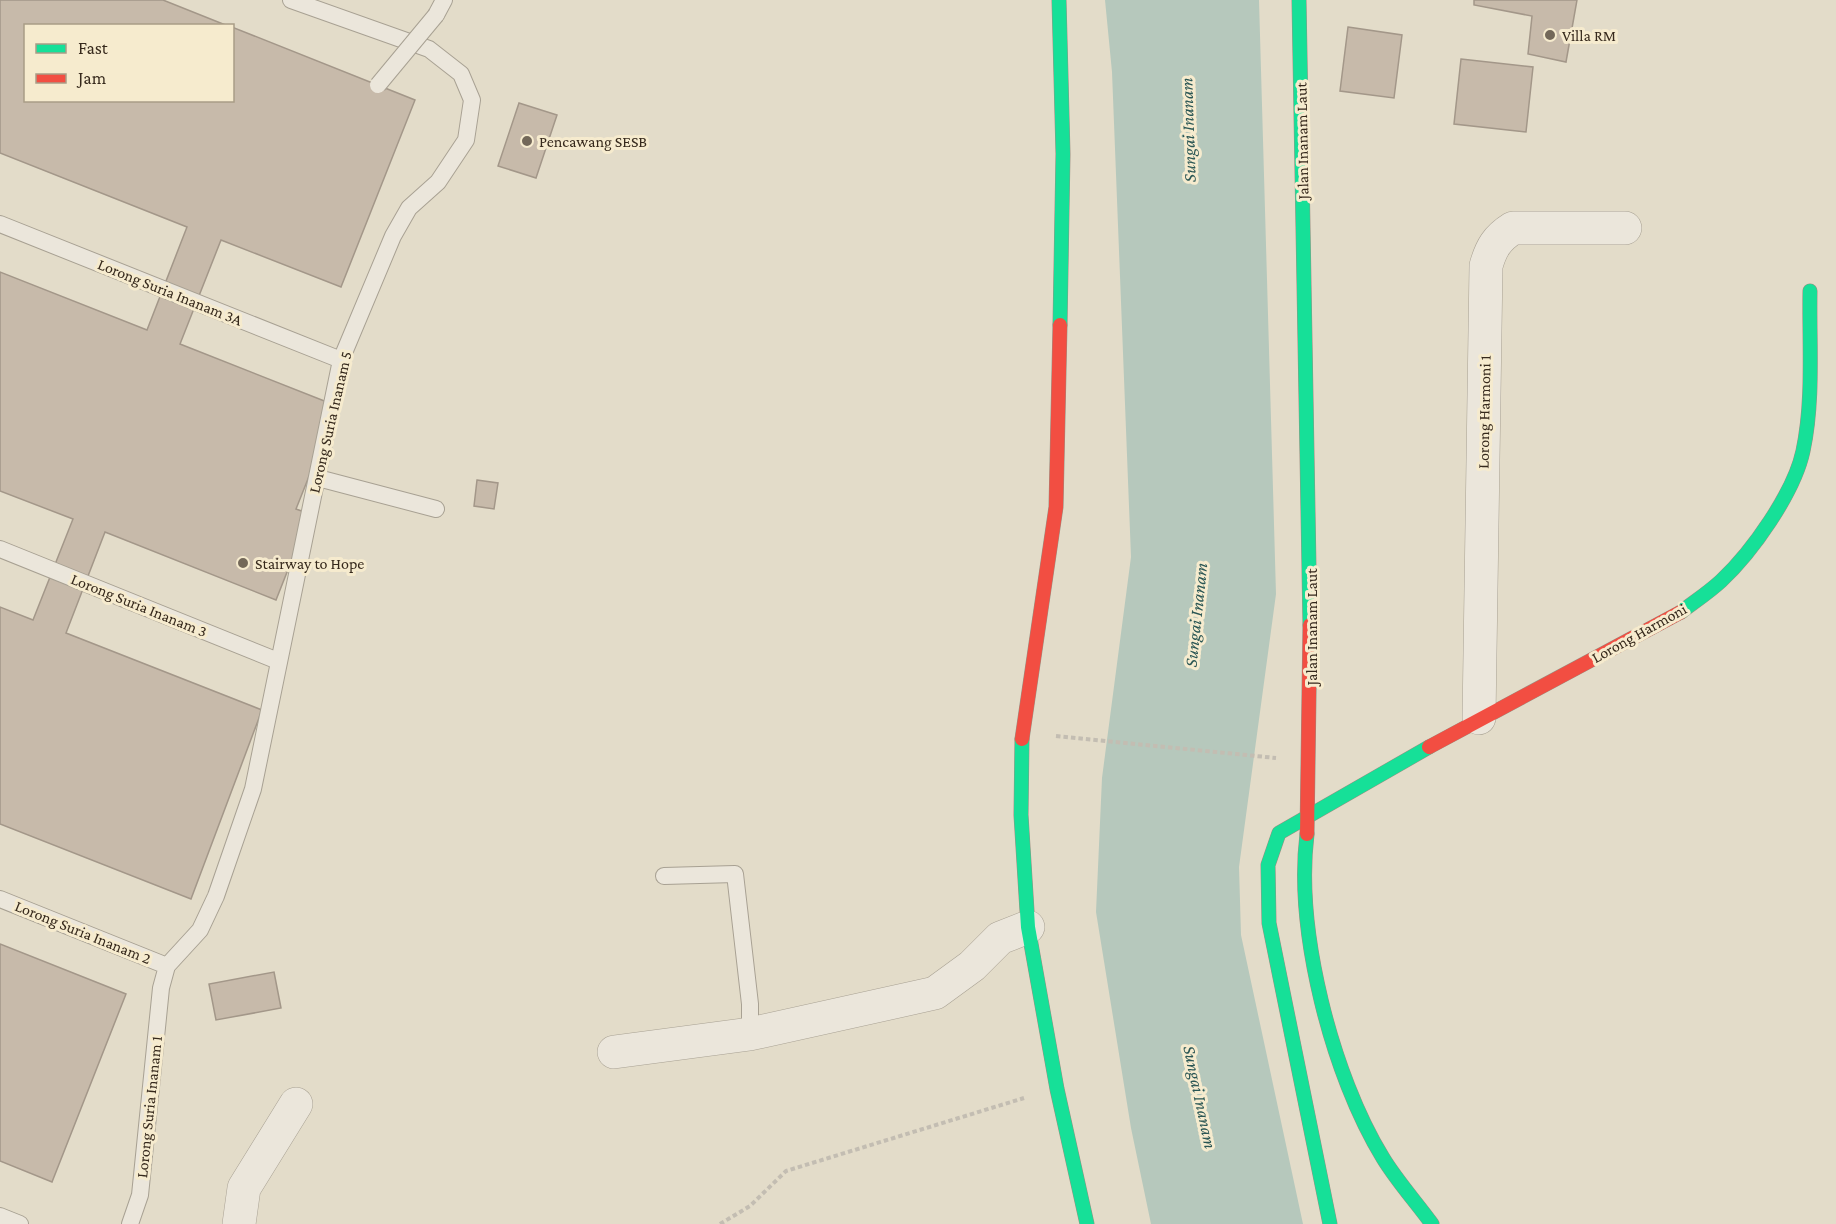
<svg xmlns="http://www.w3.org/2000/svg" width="1836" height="1224" viewBox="0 0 1836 1224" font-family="'Crimson Pro',serif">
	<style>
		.water { fill: #b6c8bc }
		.building { fill: #c7baaa; stroke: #a39789; stroke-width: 1.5 }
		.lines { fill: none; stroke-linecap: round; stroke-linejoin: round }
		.lane-casing { stroke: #a8a193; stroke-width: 18 }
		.street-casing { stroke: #a8a193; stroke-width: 34 }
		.fast-casing { stroke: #989083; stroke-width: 15 }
		.jam-casing { stroke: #989083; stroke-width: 15 }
		.path { stroke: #c3bdb2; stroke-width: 4; stroke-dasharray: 4.5 3; stroke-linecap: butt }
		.lane { stroke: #ebe6db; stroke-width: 16 }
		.street { stroke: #ebe6db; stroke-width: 33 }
		.fast { stroke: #16e098; stroke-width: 14 }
		.jam { stroke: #f24e42; stroke-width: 14 }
		.lane-bridge-casing { stroke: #a8a193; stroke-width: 18; stroke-linecap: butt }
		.lane-bridge { stroke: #ebe6db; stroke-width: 16 }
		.poi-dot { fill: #736859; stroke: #f6ebce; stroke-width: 2 }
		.labels { text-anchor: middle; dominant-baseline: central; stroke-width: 6; stroke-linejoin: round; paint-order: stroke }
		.poi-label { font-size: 16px; fill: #36291c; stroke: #f6ebce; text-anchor: start }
		.street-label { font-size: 16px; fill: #36291c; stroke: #f6ebce }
		.water-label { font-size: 18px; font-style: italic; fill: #2a5654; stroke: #f6ebce }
	</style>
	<rect width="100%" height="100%" fill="#e3dcc9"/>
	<path class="water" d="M1105,0H1259L1276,594L1239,867L1241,935L1303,1224H1151L1131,1128L1096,912L1102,778L1131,557L1112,72Z"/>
	<path class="building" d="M0,0H163L228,26H26V100H232V27L415,100L341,287L221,240L180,344L337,406L296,509L310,514L276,600L105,532L66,633L262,710L191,899L0,824V607L33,620L73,519L0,491V272L147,330L187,227L0,153Z
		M1474,0H1577L1566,62L1528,54L1532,16L1474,5Z
		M1348,27L1402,35L1394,98L1340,91Z
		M1461,59L1533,67L1526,132L1454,124Z
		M519,103L557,115L536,178L498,166Z
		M477,480L498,483L494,509L474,506Z
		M0,944L126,994L52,1182L0,1161Z
		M274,972L281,1008L216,1020L209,984Z"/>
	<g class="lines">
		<defs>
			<path id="lane" d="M436,15L444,0
				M0,224L341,360
				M318,478L436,509
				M0,549L278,661
				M664,876L735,874L750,1004V1034
				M0,899L167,966
				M0,1216L20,1224
				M130,1224L140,1195L161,988L167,966L200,930L216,896L253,789L341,360L393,236L409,208L438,182L466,140L472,100L461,74L429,49L291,0"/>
			<path id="street" d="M1479,718L1486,266C1491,248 1497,238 1513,228H1625
				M614,1052L750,1034L935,993L972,966L1000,938L1028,927
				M239,1224L244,1188L296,1104"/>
			<path id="fast" d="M1059,0L1063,154L1060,325
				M1299,0L1310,625
				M1681,612C1694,602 1708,593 1721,581C1752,552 1794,493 1803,451C1814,400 1809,343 1810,291
				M1022,739L1021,815L1028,927L1057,1089L1087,1224
				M1307,834C1295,931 1332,1075 1383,1158C1397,1181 1416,1202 1432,1224
				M1330,1224L1269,923L1268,865L1279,833L1429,747"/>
			<path id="jam" d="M1022,739L1056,507L1060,325
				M1429,747L1681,612
				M1307,834L1310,625"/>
		</defs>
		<use href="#lane" class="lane-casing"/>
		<use href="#street" class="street-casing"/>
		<use href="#fast" class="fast-casing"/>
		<use href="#jam" class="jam-casing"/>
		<path class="path" d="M1056,736L1276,758
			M720,1224L750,1206L786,1171L1024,1098"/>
		<use href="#lane" class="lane"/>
		<use href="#street" class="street"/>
		<use href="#fast" class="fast"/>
		<use href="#jam" class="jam"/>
		<defs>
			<path id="lane-bridge" d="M378,85L436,15"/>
		</defs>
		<use href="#lane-bridge" class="lane-bridge-casing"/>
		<use href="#lane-bridge" class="lane-bridge"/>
	</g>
	<g class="poi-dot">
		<circle cx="1550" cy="35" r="6"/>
		<circle cx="527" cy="141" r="6"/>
		<circle cx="243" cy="563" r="6"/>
	</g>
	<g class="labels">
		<g class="poi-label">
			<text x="1562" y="35">Villa RM</text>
			<text x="539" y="141">Pencawang SESB</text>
			<text x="255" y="563">Stairway to Hope</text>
		</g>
		<g class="street-label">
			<text transform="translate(1302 141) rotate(-91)">Jalan Inanam Laut</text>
			<text transform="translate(170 292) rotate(22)">Lorong Suria Inanam 3A</text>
			<text transform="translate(1484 412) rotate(-89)">Lorong Harmoni 1</text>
			<text transform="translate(330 422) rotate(-77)">Lorong Suria Inanam 5</text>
			<text transform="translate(139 605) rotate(22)">Lorong Suria Inanam 3</text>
			<text transform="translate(1311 627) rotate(-90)">Jalan Inanam Laut</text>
			<text transform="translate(1639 633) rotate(-29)">Lorong Harmoni</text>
			<text transform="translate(83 932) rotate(22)">Lorong Suria Inanam 2</text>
			<text transform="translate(149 1107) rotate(-84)">Lorong Suria Inanam 1</text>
		</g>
		<g class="water-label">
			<text transform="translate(1188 130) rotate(-92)">Sungai Inanam</text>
			<text transform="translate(1196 615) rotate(-84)">Sungai Inanam</text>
			<text transform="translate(1200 1097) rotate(78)">Sungai Inanam</text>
		</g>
	</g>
	<rect x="24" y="24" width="210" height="78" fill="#f6ebce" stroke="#a99d87" stroke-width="1.5"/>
	<rect x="36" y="44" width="30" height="9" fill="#16e098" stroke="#a99d87" stroke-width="1.5"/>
	<text x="78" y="54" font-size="18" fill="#36291c">Fast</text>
	<rect x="36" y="74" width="30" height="9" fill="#f24e42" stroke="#a99d87" stroke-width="1.5"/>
	<text x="78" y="84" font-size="18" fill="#36291c">Jam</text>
</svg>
